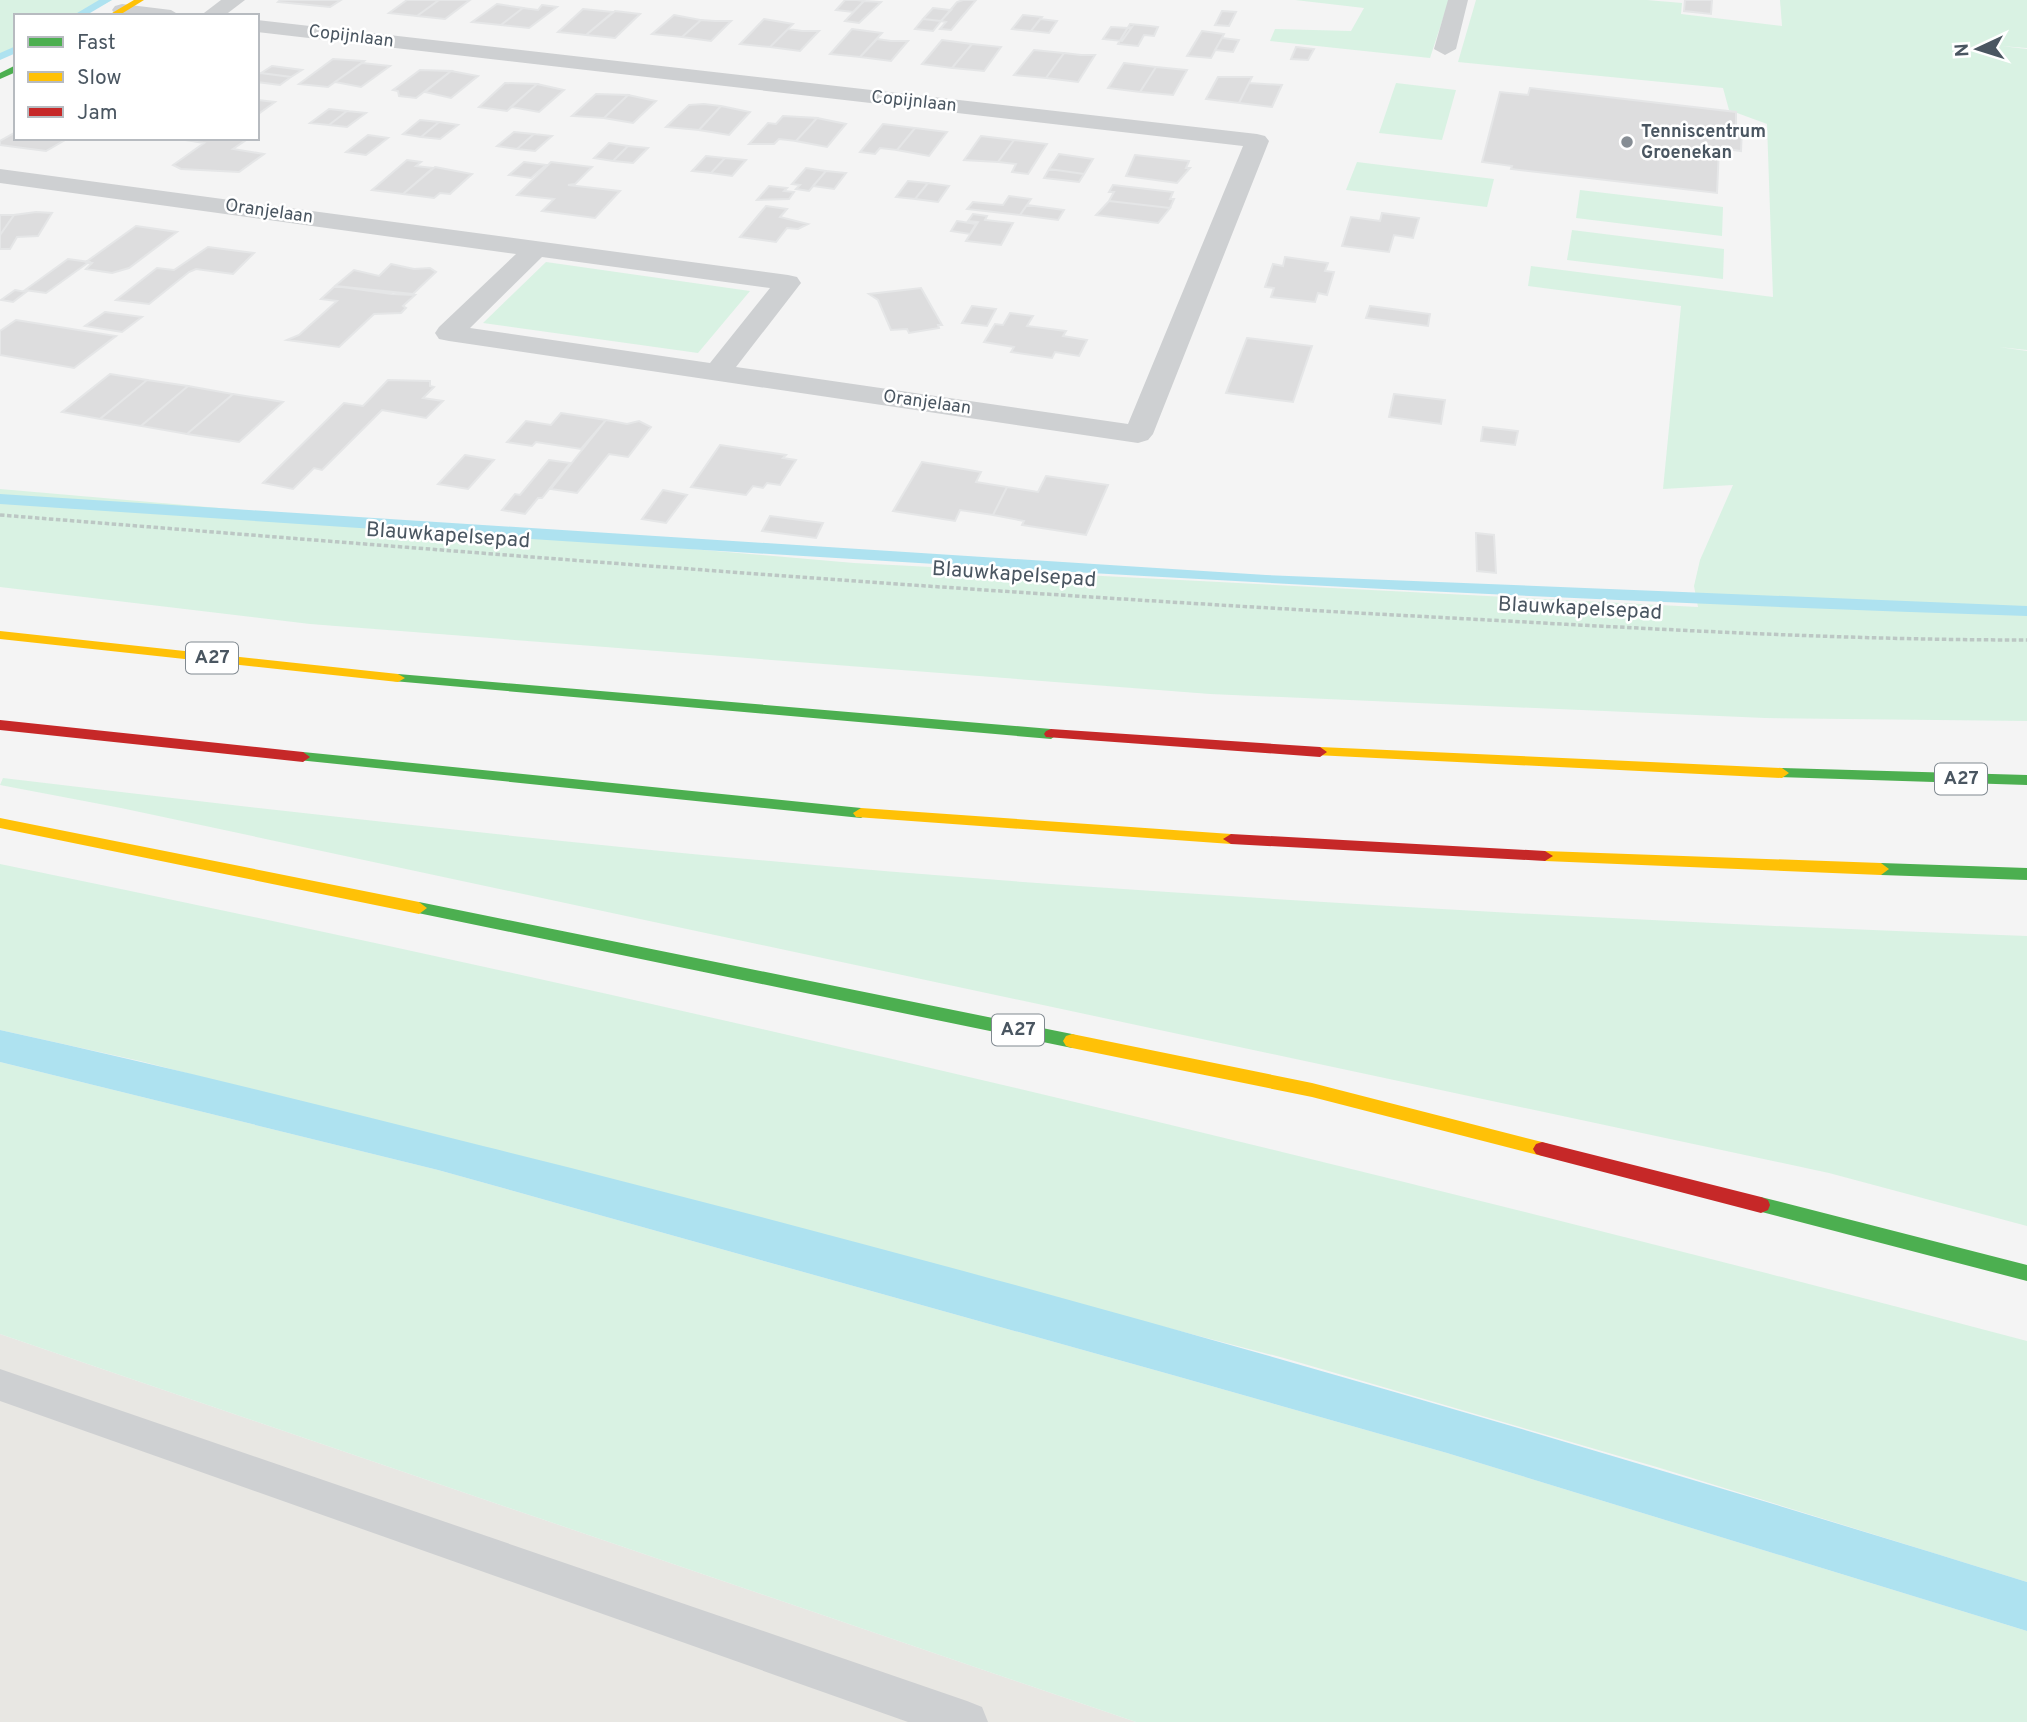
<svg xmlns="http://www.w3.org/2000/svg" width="2027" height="1722" viewBox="0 0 2027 1722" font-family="Overpass,sans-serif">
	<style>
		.commercial { fill: #e8e7e3 }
		.green { fill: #d9f2e3 }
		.water { fill: #aee2f0 }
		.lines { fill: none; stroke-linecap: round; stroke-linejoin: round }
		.stream { fill: #aee2f0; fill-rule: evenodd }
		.building { fill: #ddddde; stroke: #e5e6e7; stroke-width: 2 }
		.path { stroke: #bcc7c4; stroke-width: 3.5; stroke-dasharray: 4.5 2.5; stroke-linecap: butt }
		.lane { fill: #ced0d2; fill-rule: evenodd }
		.street { fill: #ced0d2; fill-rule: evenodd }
		.fast { fill: #4caf50; fill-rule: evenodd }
		.slow { fill: #ffc107; fill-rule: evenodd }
		.jam { fill: #c62828; fill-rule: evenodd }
		.poi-dot { fill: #868d94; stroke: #fff; stroke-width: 2.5 }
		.labels { text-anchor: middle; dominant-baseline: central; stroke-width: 5; stroke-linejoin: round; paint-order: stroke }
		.far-street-label { font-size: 18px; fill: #4a5661; stroke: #fff }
		.far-poi-label { font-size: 18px; font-weight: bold; fill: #4a5661; stroke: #fff; text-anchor: start }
		.shield { fill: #fff; stroke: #808990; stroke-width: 2 }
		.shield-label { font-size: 19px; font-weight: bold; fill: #4a5661 }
		.street-label { font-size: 21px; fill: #4a5661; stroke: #fff }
	</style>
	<rect width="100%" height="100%" fill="#f4f4f4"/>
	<path class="commercial" d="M0,1334L1136,1722H0Z"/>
	<path class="green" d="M0,0H112L82,16H16V51L0,59Z
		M1295,0H1449L1430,58L1270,41L1275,29L1351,31L1364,8Z
		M1476,0H1647L1682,3L1681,14L1782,26L1780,0H2027V48L2001,46L2027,49V350L1999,347L2027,351V721L1765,718L1210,694L310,624L0,587V489L854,563L1698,607L1694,586L1700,560L1733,485L1663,489L1681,306L1528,286L1531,266L1773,297L1767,124L1729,110L1723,88L1458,62Z
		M1396,83L1456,90L1442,140L1379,133Z
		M1357,162L1494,179L1487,207L1346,190Z
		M1580,190L1723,207L1722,236L1576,218Z
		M1572,230L1724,249L1723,279L1567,260Z
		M546,262L750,291L698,353L483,323Z
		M3,778C361,821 719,861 1079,886C1395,908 1711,925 2027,936V1226L1829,1173L121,808L0,785Z
		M0,864C680,1003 1356,1164 2027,1341V1582L1660,1468L1284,1358L140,1061L0,1030Z
		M0,1062L438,1170L1176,1376L1447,1453L2027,1631V1722H1136L0,1334Z"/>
	<path class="water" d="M0,1030C162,1065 322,1106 483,1146C1002,1275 1516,1423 2027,1582V1631L1447,1453L1176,1376L438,1170L0,1062Z"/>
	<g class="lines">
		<path class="stream" d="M99,0H112L85,16H72Z
			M16,46V53L0,60V53Z
			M0,494L1266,575L2027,606V616C1350,594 675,549 0,504Z"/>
	</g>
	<path class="building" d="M280,0H341L330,7L278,2Z
		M407,0H439L417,16L389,13Z
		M439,0H470L445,19L417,16Z
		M845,0H857L864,1L853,12L836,10Z
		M963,0H976L951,30L940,29L946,22L941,21L957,2Z
		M1685,0H1712L1711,14L1684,11Z
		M864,1L881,2L859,23L845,21Z
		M497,4L523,8L501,25L472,22Z
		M542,5L557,7L529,28L501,25L523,8L538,10Z
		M933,8L950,10H951L941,21L923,19Z
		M583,9L613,12L586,35L558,32Z
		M615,11L640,14L615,38L586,35Z
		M1222,11L1236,12L1229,26L1215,25Z
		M674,15L701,20L682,37L652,34Z
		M1023,15L1042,17L1031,31L1012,29Z
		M764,19L793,24L770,47L740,44Z
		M923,19L941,21L933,31L915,29Z
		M1040,19L1057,21L1049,33L1031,31Z
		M701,20L715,21H731L711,41L682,37Z
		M1130,24L1150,26L1158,27L1154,36L1144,35L1138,46L1118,44Z
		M1111,27L1128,28L1132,27L1122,41L1103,39Z
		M788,29L802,31H819L800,51L770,47Z
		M852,29L882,33L860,57L830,54Z
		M1202,31L1224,34L1211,58L1187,56Z
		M1222,38L1239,40L1233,52L1215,50Z
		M877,39L891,41H908L891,61L860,57Z
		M942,40L972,44L952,68L922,64Z
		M972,44L1001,47L984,71L952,68Z
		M1296,47L1314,49L1308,60L1291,59Z
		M1034,50L1064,53L1046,78L1014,75Z
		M1064,53L1081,55H1095L1078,82L1046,78Z
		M333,59L364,61L328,87L299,84Z
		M362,63L390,66L361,87L335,82Z
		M1124,63L1156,67L1140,92L1108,88Z
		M272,66L302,70L291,77L261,73Z
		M1156,67L1187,70L1173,95L1140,92Z
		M420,70L451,71L416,98L399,96L398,91L393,90Z
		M451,71L478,76L451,98L425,92Z
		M257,74L261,73L291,77L280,85L257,82Z
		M1218,77H1252L1239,103L1206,99Z
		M505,83L537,84L507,111L479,107Z
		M1249,83L1282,85L1272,107L1239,103Z
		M537,84L564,90L539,112L511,107Z
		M1530,88L1736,112V126H1720L1742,129L1741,151L1719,148L1717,193L1511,169L1512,166L1482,162L1500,92L1528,95Z
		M596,94L628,95L604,118L572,116Z
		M628,95L656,101L633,123L604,118Z
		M258,100L275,102L257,115Z
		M689,105L704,104L721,106L699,130L666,127Z
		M721,106L750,112L729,135L699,130Z
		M329,109L347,111L329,125L310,123Z
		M347,111L366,113L347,127L329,125Z
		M783,116L817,118L796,141L779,139L774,144H749L768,123L776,124Z
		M817,118L846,124L827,147L796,141Z
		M420,120L439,122L421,137L403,134Z
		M439,122L458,125L440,139L421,137Z
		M883,124L915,128L897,150L880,148L875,154L860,152Z
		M915,128L947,132L929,156L897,150Z
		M16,132V138H82L67,139L46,151L0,145V141Z
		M514,132L534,134L517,149L497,146Z
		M534,134L552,136L535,151L517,149Z
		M368,135L388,138L366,155L346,152Z
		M981,136L1014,140L998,162L964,160Z
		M233,138L246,140L233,149L264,154L239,172L181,169L173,165L204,143L173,138Z
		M1014,140L1047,144L1028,174L1012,172L1016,164L998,162Z
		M609,143L628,146L613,161L594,158Z
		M628,146L648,148L633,163L613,161Z
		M1059,154L1093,159L1084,174L1049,169Z
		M1135,155L1189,161L1186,168H1190L1177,183L1126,176Z
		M706,156L725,158L711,173L692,171Z
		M725,158L746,160L732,176L711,173Z
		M407,160L421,162L416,166L433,168L403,194L372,190Z
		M524,162L546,165L531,178L509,175Z
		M551,162L592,167L575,184L568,185L620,191L595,218L542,211L554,199L517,195Z
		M435,167L472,174L450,194L440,193L434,198L403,194Z
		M806,168L826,171L809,191L796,189L800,185L792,184Z
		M1049,169L1084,174L1079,182L1044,178Z
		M826,171L846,173L834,189L813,186Z
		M908,181L928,183L915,199L896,197Z
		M928,183L949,186L938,202L915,199Z
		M1113,185L1173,192L1170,199H1174L1170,208L1109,201L1114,192H1109Z
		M769,186L787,188L784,191L794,192L789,199L757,200Z
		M1009,196L1031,199L1020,215L967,209L973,202L1003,205Z
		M1031,199L1027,205L1064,210L1058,220L1020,215Z
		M1109,201L1170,208L1158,223L1096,215Z
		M766,206L787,209L780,217L808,224L798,229L787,228L776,242L740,237Z
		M36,212L52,213L38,236L17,237L10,249H0V235L14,215Z
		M1382,213L1419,218L1413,238L1394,235L1389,252L1342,246L1351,217L1380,221Z
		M973,214L987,216L985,220L1013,223L1001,245L966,241L978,222L968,221Z
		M0,215H14L0,235Z
		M957,221L976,224L970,234L951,231Z
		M136,226L177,232L129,268L112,273L86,269L92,263L86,262Z
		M208,247L254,253L233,274L196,269L189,272L149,304L116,300L157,268L174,270Z
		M1285,257L1328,263L1325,271L1334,272L1327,295L1318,293L1315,302L1271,297L1274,288L1265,287L1273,264L1283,266Z
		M68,259L89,262L46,293L25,290Z
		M391,264L414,269L430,268L436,272L413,294L335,286L354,270L379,276Z
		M335,286L392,294L415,295L403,306L406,308L401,313L374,314L339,347L287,340L299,335L337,301L321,299Z
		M921,288L942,325H938L939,328L909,333L907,329L891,330L878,300L869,294Z
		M15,290L26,292L13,302L1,300Z
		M972,306L996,309L987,326L962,323Z
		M1370,306L1430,314L1428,326L1366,318Z
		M105,312L142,317L122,332L85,326Z
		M1010,313L1033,316L1027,326L1066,331L1063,336L1087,340L1079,356L1055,352L1052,358L1011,352L1014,347L984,342L995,324L1003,325Z
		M16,320L116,336L74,368L0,355V331Z
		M1247,338L1312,346L1293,402L1226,393Z
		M110,374L147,380L100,419L62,412Z
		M147,380L188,386L141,426L100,419Z
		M388,380L430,381V386L434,387L423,398L443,401L426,418L382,410L322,470L314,468L293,489L263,483L344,403L363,406Z
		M188,386L233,394L187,434L141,426Z
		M233,394L283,402L239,442L187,434Z
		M1394,394L1445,400L1441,424L1389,417Z
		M561,413L606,420L581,449L536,442L532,446L507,442L526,421L551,425Z
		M606,420L627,424L639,421L651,427L628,457L609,454L577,493L551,489Z
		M1483,427L1518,431L1515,445L1481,441Z
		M720,445L786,455L783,458L796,460L780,485L767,483L763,488L753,486L746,495L691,487Z
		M465,455L494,460L468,489L438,484Z
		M549,460L570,463L542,498H538L525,514L502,510L515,494L520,495Z
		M922,462L981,472L976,482L1007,487L993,515L960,510L955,521L893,511Z
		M1046,476L1108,485L1086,535L1022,525L1024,521L993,515L1007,487L1038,492Z
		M663,490L687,495L666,523L642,519Z
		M770,516L823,523L816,538L762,531Z
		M1476,533L1494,535L1496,573L1477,571Z"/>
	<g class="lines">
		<path class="path" d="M0,515C465,552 929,590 1395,615C1606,626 1816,640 2027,640"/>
		<path class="lane" d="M0,1369L967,1701L982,1707L988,1722H908L0,1401Z"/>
		<path class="street" d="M221,0H245L224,16H200Z
			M1448,0H1468L1456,49L1445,55L1434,49Z
			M122,4L171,10L181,16L115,14L112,10L115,6Z
			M257,20L1257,134L1265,136L1269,141L1153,434L1148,440L1138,443L449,341L439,339L435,333L439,327L516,254L0,183V169L788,275L797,277L801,283L736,367L1128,424L1243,146L257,32ZM542,257L770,288L710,363L470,328Z"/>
		<path class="fast" d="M16,65V72L0,79V73Z
			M398,674L1051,729L1058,734L1051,739L393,681L391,678L393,675Z
			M303,752L861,808L869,813L861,818L298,760L296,757L298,754Z
			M1782,768L2027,775V785L1777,777L1775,773L1777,769Z
			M1881,863L2027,868V880L1881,875L1873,869Z
			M419,902L1072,1034L1078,1036L1081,1041L1078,1046L1072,1048L413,912L411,908Z
			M1761,1197L2027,1265V1281L1754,1210L1752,1205L1754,1200Z"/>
		<path class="slow" d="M134,0H144L118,16H107Z
			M0,631L398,674L405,678L398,682L0,639Z
			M1320,747L1782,768L1789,773L1782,778L1315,755L1313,752L1315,749Z
			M861,808L1231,834L1239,839L1231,844L856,817L853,813Z
			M0,818L419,902L427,908L419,914L0,828Z
			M1545,851L1881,863L1889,869L1881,875L1545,861L1537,856Z
			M1072,1034L1312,1083L1542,1142L1548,1144L1551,1149L1548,1154L1542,1156L1312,1097L1072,1048L1066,1046L1063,1041L1066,1036Z"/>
		<path class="jam" d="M0,720L303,752L310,757L303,762L0,730Z
			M1051,729L1320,747L1327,752L1320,757L1046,737L1044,734L1046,731Z
			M1231,834L1545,851L1553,856L1545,861L1231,844L1223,839Z
			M1542,1142L1761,1197L1768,1200L1770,1205L1768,1210L1761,1213L1542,1156L1536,1154L1533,1149L1536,1144Z"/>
	</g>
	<circle class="poi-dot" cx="1627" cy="142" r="7"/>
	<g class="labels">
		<g class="far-street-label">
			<text transform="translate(351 37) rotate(7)">Copijnlaan</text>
			<text transform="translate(914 102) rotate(6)">Copijnlaan</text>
			<text transform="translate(269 212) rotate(8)">Oranjelaan</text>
			<text transform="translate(927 403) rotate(8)">Oranjelaan</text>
		</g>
		<g class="far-poi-label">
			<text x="1641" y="132">Tenniscentrum<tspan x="1641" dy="21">Groenekan</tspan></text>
		</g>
		<g class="shield">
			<rect x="186" y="642.5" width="52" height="31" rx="5"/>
			<rect x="1935" y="763.5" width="52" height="31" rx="5"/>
			<rect x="992" y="1014.5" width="52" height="31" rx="5"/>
		</g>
		<g class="shield-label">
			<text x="212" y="658">A27</text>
			<text x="1961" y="779">A27</text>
			<text x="1018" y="1030">A27</text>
		</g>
		<g class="street-label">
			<text transform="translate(448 536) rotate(4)">Blauwkapelsepad</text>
			<text transform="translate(1014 575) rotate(4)">Blauwkapelsepad</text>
			<text transform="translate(1580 609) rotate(3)">Blauwkapelsepad</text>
		</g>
	</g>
	<rect x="14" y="14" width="245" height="126" fill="#ffffff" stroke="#b7bbc0" stroke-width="2"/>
	<rect x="28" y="37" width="35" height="10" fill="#4caf50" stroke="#b7bbc0" stroke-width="2"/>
	<text x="77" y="49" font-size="21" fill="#4a5661">Fast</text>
	<rect x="28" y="72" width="35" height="10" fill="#ffc107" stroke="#b7bbc0" stroke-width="2"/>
	<text x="77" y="84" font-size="21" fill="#4a5661">Slow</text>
	<rect x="28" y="107" width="35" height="10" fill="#c62828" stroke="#b7bbc0" stroke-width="2"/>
	<text x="77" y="119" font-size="21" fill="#4a5661">Jam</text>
	<g transform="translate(1978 49) rotate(266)" stroke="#ffffff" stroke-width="5" paint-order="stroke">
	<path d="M0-5L12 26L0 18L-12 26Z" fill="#4a5661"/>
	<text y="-10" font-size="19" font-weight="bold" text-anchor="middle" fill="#4a5661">N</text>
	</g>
</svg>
